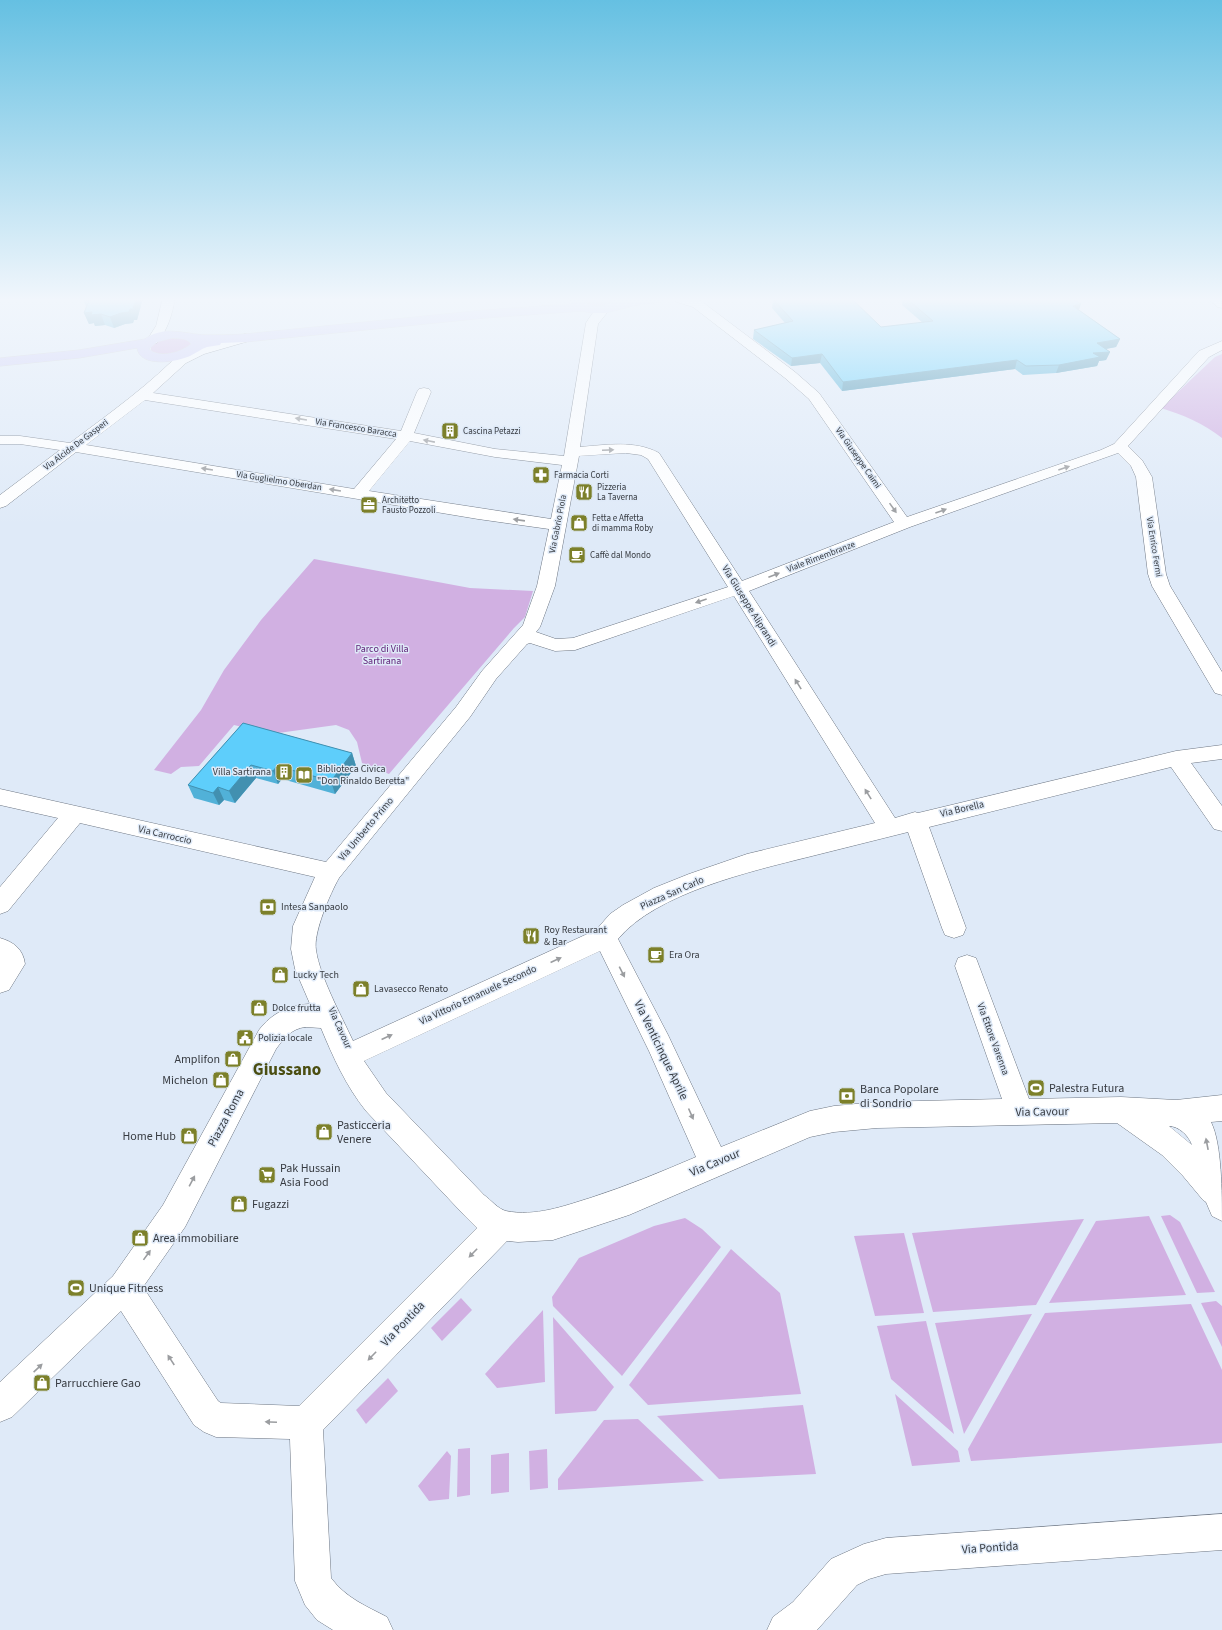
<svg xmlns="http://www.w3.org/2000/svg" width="1222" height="1630" viewBox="0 0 1222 1630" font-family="'Source Sans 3',sans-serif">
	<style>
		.green { fill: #d1b0e2 }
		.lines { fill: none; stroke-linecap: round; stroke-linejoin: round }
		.minor-casing { stroke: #6d7683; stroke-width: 1 }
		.major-casing { stroke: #cbccce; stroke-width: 1 }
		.minor { fill: #fff; fill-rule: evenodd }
		.major { fill: #cdcbf7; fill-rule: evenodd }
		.wall { fill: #51b1d8 }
		.shaded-wall { fill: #4290b0 }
		.building { fill: #5ecefb; stroke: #4290b0 }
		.oneway { fill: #9b9da0 }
		.labels { text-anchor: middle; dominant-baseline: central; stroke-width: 3; stroke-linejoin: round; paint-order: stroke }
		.far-street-label { font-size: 9px; fill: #373b41; stroke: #dfeaf8 }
		.far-poi-label { font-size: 9px; fill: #373b41; stroke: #dfeaf8; text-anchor: start }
		.street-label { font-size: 10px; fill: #373b41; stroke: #dfeaf8 }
		.park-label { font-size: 10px; fill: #5b1b74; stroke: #dfeaf8 }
		.poi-label { font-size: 10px; fill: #373b41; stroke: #dfeaf8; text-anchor: start }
		.near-street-label { font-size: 12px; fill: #373b41; stroke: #dfeaf8 }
		.near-poi-label { font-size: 12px; fill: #373b41; stroke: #dfeaf8; text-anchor: start }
		.near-district-label { font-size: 17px; font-weight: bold; fill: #4b4e11; stroke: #dfeaf8 }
	</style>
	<rect width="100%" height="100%" fill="#dfeaf8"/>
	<path class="green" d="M581,298H617V301L604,307L585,305Z
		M168,338L184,339L190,342V345C183,355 161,357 151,351V346L157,342Z
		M1222,354V438C1203,423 1183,415 1161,408L1215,357Z
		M314,559L470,588L533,591L525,617L514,628L389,774L362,763L357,742L349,730L336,725L271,734L234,725L199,766L181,767L171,774L154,770L201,710L224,670L261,620Z
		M1170,1215L1180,1222L1215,1292L1197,1293L1161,1216Z
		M1149,1216L1186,1295L1049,1303L1096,1221Z
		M685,1218L702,1229L721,1247L622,1376L553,1306L552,1297L579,1258L654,1226Z
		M1084,1219L1036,1305L933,1312L912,1233Z
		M904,1233L924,1313L875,1316L854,1236Z
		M731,1249L780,1293L801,1394L648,1405L629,1385Z
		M461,1298L472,1310L442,1341L431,1328Z
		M1216,1301L1222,1306V1347L1201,1303Z
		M1191,1304L1222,1370V1443L971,1461L968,1449L1045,1313Z
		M543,1310L545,1382L497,1388L485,1374Z
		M1032,1314L964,1434L935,1323Z
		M553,1317L614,1387L596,1411L555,1414Z
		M926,1321L954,1434L891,1379L877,1326Z
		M388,1378L398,1391L366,1424L356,1410Z
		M895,1394L958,1451L960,1462L912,1466Z
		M803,1405L816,1474L719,1479L657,1416Z
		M638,1419L704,1481L558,1490V1479L604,1420Z
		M470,1448V1495L457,1497L458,1449Z
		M547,1449L548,1488L530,1490L529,1451Z
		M447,1451L451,1456L449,1499L429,1501L418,1486Z
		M509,1453V1492L491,1494V1455Z"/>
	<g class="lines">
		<defs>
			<path id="minor" d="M163,298H175C172,315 168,329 157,343H149L147,340L156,326Z
				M672,298H691L701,301L795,372L819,393L907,517L1101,450L1114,444L1199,351L1222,341V350L1209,357L1128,446L1142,460L1152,477L1166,574L1170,586L1222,672V695L1215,693L1152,586L1148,574L1136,477L1131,466L1118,453L910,527L749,591L895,818L915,812L918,813L1176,751L1222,745V759L1191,763L1222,806V831L1214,829L1171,767L929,827L966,928L963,935L954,938L945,935L942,928L908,832C875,840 841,849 808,857C752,871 656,893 618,939L668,1035L721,1147L810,1111L834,1106L877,1102L1002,1099L955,966L958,958L967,955L976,958L979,966L1029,1099L1121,1097L1176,1100L1222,1095V1121L1211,1122C1222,1144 1222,1194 1222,1221L1212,1216L1206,1202L1203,1200L1183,1176L1162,1155L1117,1123L877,1128L834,1132L810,1137L629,1215L553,1240L518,1242L507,1241L323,1430L331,1578C346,1598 366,1606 387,1617L393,1630H333L317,1620L305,1605L295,1581L290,1439L216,1437L204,1432L194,1425L121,1311L12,1417L0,1422V1382L113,1276L163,1205L259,1030C272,1013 289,1005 310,1004L295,969L291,949L293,926L315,877L80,823L8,911L0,914V887L58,818L0,805V789L326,862L456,707L482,671L523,625L537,586L549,529L478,519L76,452L6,506L0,508V495L60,450L20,444H0V436H20L70,443C110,413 151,384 185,348H194L245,334L249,335L251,338L249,341L204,354L186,363L153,393L401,431L417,392L419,389L424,388L429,389L431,392L414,433L495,449L564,456L586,323C591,315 598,304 608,306L610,309L598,324L580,447C606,445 635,440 659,453L742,581L894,522L809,399L785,378L693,307L674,301ZM145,400L396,439L354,489L86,445ZM410,441L495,457L562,465L551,519L369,491ZM626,453L641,455L648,459L728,587L573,638L556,639L536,632L540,627L555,586L579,456ZM734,596L875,823L747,854L689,874L654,888L623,905L610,914L596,930L353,1041C341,1015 320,977 316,950C313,933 330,894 339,878L470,717L496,679L527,644L530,643L555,651L575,650ZM600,951L649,1051L696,1157C661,1172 627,1186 590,1198C564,1206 535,1217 506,1211C498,1209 491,1200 484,1195L386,1093L364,1061ZM305,1027L321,1028C333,1057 346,1086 366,1111L464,1215L477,1228L299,1406L221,1403L218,1401L143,1287L185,1227L276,1049C284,1038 291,1029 305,1027ZM1169,1126C1179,1126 1189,1136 1192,1145Z
				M1207,298H1221L1222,308L1218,307Z
				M0,938C14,942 23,949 25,964L9,990L0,993Z
				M1222,1514V1550L886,1574L869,1579L857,1585L817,1630H767L773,1617L793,1602L831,1559L864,1544L886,1538Z"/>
			<path id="major" d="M570,298H582L583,301C592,308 606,307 615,301V298H627V300L633,298H667L661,302L637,305L605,313H592L582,311L485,318L245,342L221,343L220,345C215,346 211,346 207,347C201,349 196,353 190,356C177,362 140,368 137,348L79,358L0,366V358L79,350L145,339C163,325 185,334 205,335C218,335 232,335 245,334L485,310L572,304ZM173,338C180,339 187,338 191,344C181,352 160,359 149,349L157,342Z"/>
		</defs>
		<use href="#minor" class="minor-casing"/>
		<use href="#major" class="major-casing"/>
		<use href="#minor" class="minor"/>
		<use href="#major" class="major"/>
	</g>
	<path class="wall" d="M83,298H143L137,320H134L133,323L125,324L114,328L105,325L95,326L94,323L89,324L84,313L86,307Z
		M903,298H1071L1079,310L1120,339L1116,347L1106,349L1110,352L1106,360L1099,361L1097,366L1056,373L1023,375L1015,369L842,391L820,363L791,366L753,339L754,330L785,323L772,308L773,299L881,327L923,323L902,305Z
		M1085,298H1103L1102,299Z
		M243,723L352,753L356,766L335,794L282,779L278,784L256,778L235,803L224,800L219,805L194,798L188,785Z"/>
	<path class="shaded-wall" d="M136,298H143L137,320H134L133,323L125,324L114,328L110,317L130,309Z
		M1081,304L1078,313L1073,306Z
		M92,312L101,314L105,325L95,326L94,323L89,324L84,313Z
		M1120,339L1116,347L1094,351L1097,343Z
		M1110,352L1106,360L1099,361L1097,366L1056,373L1059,365L1093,353Z
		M822,354L820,363L791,366L792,358Z
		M1017,360L1015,369L842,391L843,382Z
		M352,753L356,766L335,794L331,781Z
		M251,765L256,778L235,803L229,791Z
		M277,766L282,779L278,784L273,771Z
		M218,787L224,800L219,805L213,793Z"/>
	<path class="building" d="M90,298H136L133,309H130L129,312L121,313L110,317L101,314L91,315L92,312L84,313Z
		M783,298H851L881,327L933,321L906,298H1071L1081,304L1073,306L1120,339L1097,343L1110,352L1093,353L1100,357L1059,365L1026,366L1017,360L843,382L822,354L792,358L754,330L793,321L773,299Z
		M243,723L352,753L331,781L277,766L273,771L251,765L229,791L218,787L213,793L188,785Z"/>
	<defs><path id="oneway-solid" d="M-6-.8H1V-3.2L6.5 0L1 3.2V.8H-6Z"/></defs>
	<g class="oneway">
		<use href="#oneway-solid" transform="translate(301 419) rotate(-171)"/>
		<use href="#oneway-solid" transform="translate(429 441) rotate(-169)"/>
		<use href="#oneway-solid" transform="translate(608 450) rotate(-3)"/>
		<use href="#oneway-solid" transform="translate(1064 468) rotate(-19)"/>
		<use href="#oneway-solid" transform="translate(207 469) rotate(-171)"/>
		<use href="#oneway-solid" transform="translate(335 490) rotate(-171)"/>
		<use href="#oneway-solid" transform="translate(893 508) rotate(55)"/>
		<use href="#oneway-solid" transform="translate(941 511) rotate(-20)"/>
		<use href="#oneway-solid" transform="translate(519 520) rotate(-172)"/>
		<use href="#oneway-solid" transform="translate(774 575) rotate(-21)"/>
		<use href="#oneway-solid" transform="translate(701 601) rotate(161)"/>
		<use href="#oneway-solid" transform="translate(798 684) rotate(-122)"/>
		<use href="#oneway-solid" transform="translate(868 794) rotate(-122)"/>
		<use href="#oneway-solid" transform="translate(556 960) rotate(-25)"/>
		<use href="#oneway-solid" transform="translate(622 972) rotate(63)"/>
		<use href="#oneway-solid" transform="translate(387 1037) rotate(-25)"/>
		<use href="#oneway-solid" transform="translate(691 1114) rotate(66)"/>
		<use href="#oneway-solid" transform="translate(1207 1144) rotate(-101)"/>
		<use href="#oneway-solid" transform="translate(192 1181) rotate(-62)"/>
		<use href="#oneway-solid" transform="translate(473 1253) rotate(134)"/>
		<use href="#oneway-solid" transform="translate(147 1255) rotate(-54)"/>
		<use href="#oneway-solid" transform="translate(372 1356) rotate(134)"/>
		<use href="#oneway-solid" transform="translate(171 1360) rotate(-123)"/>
		<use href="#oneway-solid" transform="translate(38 1368) rotate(-43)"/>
		<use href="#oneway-solid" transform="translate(271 1422) rotate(-178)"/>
	</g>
	<linearGradient id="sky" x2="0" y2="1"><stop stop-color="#65c0e2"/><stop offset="0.57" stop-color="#f1f6fc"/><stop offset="1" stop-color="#f1f6fc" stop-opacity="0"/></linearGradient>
	<rect width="1222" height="526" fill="url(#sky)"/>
	<defs>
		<symbol id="building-square" viewBox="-11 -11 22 22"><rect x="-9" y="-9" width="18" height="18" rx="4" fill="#7c802a" stroke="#dfeaf8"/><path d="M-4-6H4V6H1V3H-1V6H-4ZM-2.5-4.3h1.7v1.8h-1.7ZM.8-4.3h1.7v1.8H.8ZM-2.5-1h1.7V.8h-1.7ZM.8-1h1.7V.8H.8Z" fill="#fff"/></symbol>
		<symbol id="pharmacy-square" viewBox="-11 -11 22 22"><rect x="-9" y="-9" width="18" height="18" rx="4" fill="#7c802a" stroke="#dfeaf8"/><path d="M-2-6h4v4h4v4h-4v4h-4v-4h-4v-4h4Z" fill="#fff"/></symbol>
		<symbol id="restaurant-square" viewBox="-11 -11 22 22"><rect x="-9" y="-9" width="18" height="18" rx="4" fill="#7c802a" stroke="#dfeaf8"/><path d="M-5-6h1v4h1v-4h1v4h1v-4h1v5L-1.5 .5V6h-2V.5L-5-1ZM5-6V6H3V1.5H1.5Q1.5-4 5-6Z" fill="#fff"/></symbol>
		<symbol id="office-square" viewBox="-11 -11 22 22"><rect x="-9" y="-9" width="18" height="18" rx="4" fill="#7c802a" stroke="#dfeaf8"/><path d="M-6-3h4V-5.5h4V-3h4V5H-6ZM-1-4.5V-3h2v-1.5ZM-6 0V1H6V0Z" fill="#fff"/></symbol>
		<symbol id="shop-square" viewBox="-11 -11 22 22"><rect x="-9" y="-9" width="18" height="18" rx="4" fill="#7c802a" stroke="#dfeaf8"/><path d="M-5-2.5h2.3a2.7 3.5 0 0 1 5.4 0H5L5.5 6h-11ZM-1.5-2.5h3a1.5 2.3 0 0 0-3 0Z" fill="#fff"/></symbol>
		<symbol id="cafe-square" viewBox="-11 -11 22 22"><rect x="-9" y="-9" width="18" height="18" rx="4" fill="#7c802a" stroke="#dfeaf8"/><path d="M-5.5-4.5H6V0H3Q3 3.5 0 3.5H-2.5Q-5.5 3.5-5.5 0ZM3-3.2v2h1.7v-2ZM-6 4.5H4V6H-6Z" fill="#fff"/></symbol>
		<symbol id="library-square" viewBox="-11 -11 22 22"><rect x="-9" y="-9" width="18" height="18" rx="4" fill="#7c802a" stroke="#dfeaf8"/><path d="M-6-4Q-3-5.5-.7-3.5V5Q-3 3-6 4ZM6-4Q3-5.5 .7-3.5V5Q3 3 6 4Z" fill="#fff"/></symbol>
		<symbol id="bank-square" viewBox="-11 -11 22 22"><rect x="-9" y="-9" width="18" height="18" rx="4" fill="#7c802a" stroke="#dfeaf8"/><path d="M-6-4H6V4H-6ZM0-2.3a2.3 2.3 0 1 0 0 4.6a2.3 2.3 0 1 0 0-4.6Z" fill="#fff"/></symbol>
		<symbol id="civic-square" viewBox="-11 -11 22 22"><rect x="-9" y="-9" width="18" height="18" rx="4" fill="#7c802a" stroke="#dfeaf8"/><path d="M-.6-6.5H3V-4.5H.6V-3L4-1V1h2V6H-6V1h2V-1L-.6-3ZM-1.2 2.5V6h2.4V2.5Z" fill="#fff"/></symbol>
		<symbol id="stadium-square" viewBox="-11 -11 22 22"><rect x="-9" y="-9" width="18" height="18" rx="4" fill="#7c802a" stroke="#dfeaf8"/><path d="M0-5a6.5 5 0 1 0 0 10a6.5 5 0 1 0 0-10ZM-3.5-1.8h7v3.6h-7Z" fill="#fff"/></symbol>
		<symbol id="supermarket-square" viewBox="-11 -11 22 22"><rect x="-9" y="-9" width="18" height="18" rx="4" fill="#7c802a" stroke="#dfeaf8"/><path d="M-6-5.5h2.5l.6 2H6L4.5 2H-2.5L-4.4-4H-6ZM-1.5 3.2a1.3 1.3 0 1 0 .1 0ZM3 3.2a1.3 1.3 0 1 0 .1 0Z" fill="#fff"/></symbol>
	</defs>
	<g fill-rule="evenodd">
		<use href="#building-square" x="440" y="421" width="20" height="20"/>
		<use href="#pharmacy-square" x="531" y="465" width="20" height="20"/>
		<use href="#restaurant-square" x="574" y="482" width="20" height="20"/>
		<use href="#office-square" x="359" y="495" width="20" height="20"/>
		<use href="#shop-square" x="569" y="513" width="20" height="20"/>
		<use href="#cafe-square" x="567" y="545" width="20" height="20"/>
		<use href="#building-square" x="274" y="762" width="20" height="20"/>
		<use href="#library-square" x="294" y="765" width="20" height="20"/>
		<use href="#bank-square" x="258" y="897" width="20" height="20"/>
		<use href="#restaurant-square" x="521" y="926" width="20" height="20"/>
		<use href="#cafe-square" x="646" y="945" width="20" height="20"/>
		<use href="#shop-square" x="270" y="965" width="20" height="20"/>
		<use href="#shop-square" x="351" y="979" width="20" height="20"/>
		<use href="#shop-square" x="249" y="998" width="20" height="20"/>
		<use href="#civic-square" x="235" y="1028" width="20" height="20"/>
		<use href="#shop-square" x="223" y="1049" width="20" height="20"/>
		<use href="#shop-square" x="211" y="1070" width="20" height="20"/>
		<use href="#stadium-square" x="1026" y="1078" width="20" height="20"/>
		<use href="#bank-square" x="837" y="1086" width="20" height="20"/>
		<use href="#shop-square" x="314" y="1122" width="20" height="20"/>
		<use href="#shop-square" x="179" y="1126" width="20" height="20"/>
		<use href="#supermarket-square" x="257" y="1165" width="20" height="20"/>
		<use href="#shop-square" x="229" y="1194" width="20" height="20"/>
		<use href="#shop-square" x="130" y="1228" width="20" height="20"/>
		<use href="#stadium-square" x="66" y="1278" width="20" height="20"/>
		<use href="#shop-square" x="32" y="1373" width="20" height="20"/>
	</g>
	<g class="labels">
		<g class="far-street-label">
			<text transform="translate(356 428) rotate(9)">Via Francesco Baracca</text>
			<text transform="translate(76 445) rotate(-37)">Via Alcide De Gasperi</text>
			<text transform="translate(858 458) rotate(55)">Via Giuseppe Caimi</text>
			<text transform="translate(279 481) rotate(9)">Via Guglielmo Oberdan</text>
			<text transform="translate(558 524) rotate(-79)">Via Gabrio Piola</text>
			<text transform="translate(1154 547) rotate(81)">Via Enrico Fermi</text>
			<text transform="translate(821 557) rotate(-21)">Viale Rimembranze</text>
		</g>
		<g class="far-poi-label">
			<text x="463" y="431">Cascina Petazzi</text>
			<text x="554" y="475">Farmacia Corti</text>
			<text x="597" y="487">Pizzeria<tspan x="597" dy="10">La Taverna</tspan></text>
			<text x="382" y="500">Architetto<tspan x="382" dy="10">Fausto Pozzoli</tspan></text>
			<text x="592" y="518">Fetta e Affetta<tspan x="592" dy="10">di mamma Roby</tspan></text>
			<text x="590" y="555">Caffè dal Mondo</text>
		</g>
		<g class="street-label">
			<text transform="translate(749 606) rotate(58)">Via Giuseppe Aliprandi</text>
			<text transform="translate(962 809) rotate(-13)">Via Borella</text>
			<text transform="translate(366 829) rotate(-50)">Via Umberto Primo</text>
			<text transform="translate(165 835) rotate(13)">Via Carroccio</text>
			<text transform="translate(672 893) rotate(-24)">Piazza San Carlo</text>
			<text transform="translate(478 995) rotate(-25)">Via Vittorio Emanuele Secondo</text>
			<text transform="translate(340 1028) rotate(66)">Via Cavour</text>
			<text transform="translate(993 1039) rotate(70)">Via Ettore Varenna</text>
		</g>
		<g class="park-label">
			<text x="382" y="649">Parco di Villa<tspan x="382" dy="12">Sartirana</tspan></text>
		</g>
		<g class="poi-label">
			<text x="317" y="769">Biblioteca Civica<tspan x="317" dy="12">"Don Rinaldo Beretta"</tspan></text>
			<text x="271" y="772" text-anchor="end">Villa Sartirana</text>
			<text x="281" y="907">Intesa Sanpaolo</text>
			<text x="544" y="930">Roy Restaurant<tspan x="544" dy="12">&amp; Bar</tspan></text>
			<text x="669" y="955">Era Ora</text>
			<text x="293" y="975">Lucky Tech</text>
			<text x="374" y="989">Lavasecco Renato</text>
			<text x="272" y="1008">Dolce frutta</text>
			<text x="258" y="1038">Polizia locale</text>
		</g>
		<g class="near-street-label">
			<text transform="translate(661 1050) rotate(64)">Via Venticinque Aprile</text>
			<text transform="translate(1042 1112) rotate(-1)">Via Cavour</text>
			<text transform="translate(226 1118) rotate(-62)">Piazza Roma</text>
			<text transform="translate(715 1163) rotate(-23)">Via Cavour</text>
			<text transform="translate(403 1324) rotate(-46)">Via Pontida</text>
			<text transform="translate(990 1548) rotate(-4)">Via Pontida</text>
		</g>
		<g class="near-poi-label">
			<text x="220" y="1059" text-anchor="end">Amplifon</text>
			<text x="208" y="1080" text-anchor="end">Michelon</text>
			<text x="1049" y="1088">Palestra Futura</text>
			<text x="860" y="1089">Banca Popolare<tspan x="860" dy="14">di Sondrio</tspan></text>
			<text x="337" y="1125">Pasticceria<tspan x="337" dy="14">Venere</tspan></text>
			<text x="176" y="1136" text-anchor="end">Home Hub</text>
			<text x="280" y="1168">Pak Hussain<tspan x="280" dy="14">Asia Food</tspan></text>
			<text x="252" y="1204">Fugazzi</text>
			<text x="153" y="1238">Area immobiliare</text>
			<text x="89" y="1288">Unique Fitness</text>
			<text x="55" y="1383">Parrucchiere Gao</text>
		</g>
		<g class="near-district-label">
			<text x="287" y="1070">Giussano</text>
		</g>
	</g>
</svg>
